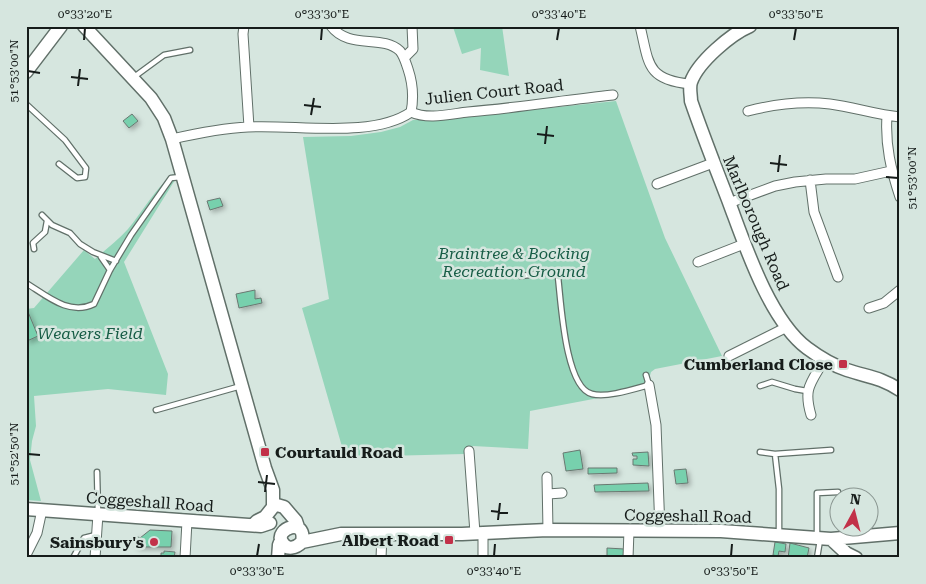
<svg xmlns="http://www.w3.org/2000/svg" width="926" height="584" viewBox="0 0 926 584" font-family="'Roboto Serif',serif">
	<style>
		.green { fill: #95d5ba }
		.building { fill: #77d0ad; stroke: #697871; filter: url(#shadow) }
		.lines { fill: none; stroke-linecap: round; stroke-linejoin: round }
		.lane-casing { stroke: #617069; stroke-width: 7 }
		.street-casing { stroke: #617069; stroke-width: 11 }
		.secondary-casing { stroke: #617069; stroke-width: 15 }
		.lane { stroke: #fff; stroke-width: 4.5 }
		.street { stroke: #fff; stroke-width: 9 }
		.secondary { stroke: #fff; stroke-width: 12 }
		.ticks { fill: none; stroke: #161c1a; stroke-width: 2 }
		.poi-dot { fill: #c23149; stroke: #d6e6df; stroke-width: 2 }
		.labels { text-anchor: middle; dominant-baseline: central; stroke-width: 5; stroke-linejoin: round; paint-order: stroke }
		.street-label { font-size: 16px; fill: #161c1a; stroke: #d6e6df }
		.park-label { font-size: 16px; font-style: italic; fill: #165c45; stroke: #d6e6df }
		.poi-label { font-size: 16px; font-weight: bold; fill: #161c1a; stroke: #d6e6df; text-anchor: end }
		.neatline { fill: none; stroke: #161c1a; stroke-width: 2 }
		.ticks-label { font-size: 12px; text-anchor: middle; fill: #161c1a }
	</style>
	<defs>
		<filter id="shadow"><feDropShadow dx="2.5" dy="2.5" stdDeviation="2.5" flood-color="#0004"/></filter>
	</defs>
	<rect width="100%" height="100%" fill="#d6e6df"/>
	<path class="green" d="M455,26H502L509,76L480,70L481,48L462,54L453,27Z
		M616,101L665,238L722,356L655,369L651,372L646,389L530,411L528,449L473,446L464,454L345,457L302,308L329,299L303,137L351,136L381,132L400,127L413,120H432Z
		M173,174L175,180L124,262L168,374L166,395L108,389L34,396L36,426L32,441L30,460L41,501L26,500V309L34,308L84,250L95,259C106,249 118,240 128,229C143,211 154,190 173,174Z"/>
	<path class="building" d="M132,114L138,121L129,128L123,121Z
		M220,198L223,206L210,210L207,201Z
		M255,290V299L261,298L262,303L239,308L236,294Z
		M26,307L38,336L27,341L28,329Z
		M580,450L583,469L566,471L563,453Z
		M648,452L649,466L633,465V459H637V456H633L632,453Z
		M588,468H617V473L588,474Z
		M686,469L688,483L676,484L674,470Z
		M648,483L649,491L595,492L594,485Z
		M150,530L172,531L171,547H136V536L140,538Z
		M775,542L786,544L785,552L779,551L778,556L773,555Z
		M790,543L809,548L807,558H788Z
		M607,548L624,549L623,558H607Z
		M164,551L175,552L174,558H161V553H164Z"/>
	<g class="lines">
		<defs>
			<path id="lane" d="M134,77L164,55L190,50
				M26,104L65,140L86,168L85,177L77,178L59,164
				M42,215L52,225L70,233L80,244L93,252L116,261
				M34,249L33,243L45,232L47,221
				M101,257L110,270
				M521,276L554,272L558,277C561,301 565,388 592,394C607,398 634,389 649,385L646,375
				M26,283C47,296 69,316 94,304L110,270L131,235L171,178L181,177
				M760,386L772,382L795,389L807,391
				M156,410L241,386
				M760,452L775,454
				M97,472L98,513
				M779,533V489L775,454L831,450
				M817,537V493L838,492
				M73,558L84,538L96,535
				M817,558L820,540"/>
			<path id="street" d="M244,26L243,34L249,127
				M331,26C349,50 382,34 400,51C404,56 406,63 408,69C413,84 414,97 411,112
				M640,26C649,63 646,80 690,84
				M404,58L413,49L412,26
				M748,111C775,104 802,101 830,104C854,107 876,115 900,117
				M411,112C428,120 450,114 468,112C517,108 565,100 613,95
				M887,116C885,145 891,170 900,197
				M172,139C194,134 225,128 248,127C295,124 372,139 411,112
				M810,180L814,212L838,277
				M657,184L713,163
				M729,203L775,186L795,182L826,179H855L891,171
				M698,262L744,244
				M869,308L884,303L900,290
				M729,356L787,327
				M649,385L656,425L660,530
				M811,415C803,388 811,383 824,360
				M469,451L475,533
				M547,477L548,530
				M548,494L562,493
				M483,533V558
				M26,555L37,533L42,510
				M95,558L98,514
				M185,558L187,521
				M381,558L382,535
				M628,558L629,530"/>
			<path id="secondary" d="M84,26L151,98L164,118L172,139L265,468L273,490V507
				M750,26C731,34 698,62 691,82C689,88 691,95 691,101C703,136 717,171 730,205C746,248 770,320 807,348C819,357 832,365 847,370C868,377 880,377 900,390
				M26,72L61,26
				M26,509L261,526L270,523
				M253,525L257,521L265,517L273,507L277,505L284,507L296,521L298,527
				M831,539L846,553L856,558
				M302,542C307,516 274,529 282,542C287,551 296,548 302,542L341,534H462L548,530L721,531L831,539L900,533
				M278,558L279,545L281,540"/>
		</defs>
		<use href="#lane" class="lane-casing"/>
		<use href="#street" class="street-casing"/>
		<use href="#secondary" class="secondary-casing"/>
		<use href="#lane" class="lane"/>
		<use href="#street" class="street"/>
		<use href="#secondary" class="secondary"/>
	</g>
	<path class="ticks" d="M84,40L85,28M321,40L322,28M557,40L559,28M794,40L796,28M28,71L40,73M71,77L88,79M78,86L80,69M304,105L321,107M311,115L314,98M537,134L554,136M545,144L547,126M770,163L787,165M778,172L780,155M886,177L898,178M28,454L40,455M258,482L275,484M265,492L267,475M491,511L508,513M498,520L500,503M257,556L259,544M494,556L495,544M731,556L732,544"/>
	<g class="poi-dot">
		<rect x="838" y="359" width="10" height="10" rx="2.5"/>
		<rect x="260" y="447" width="10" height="10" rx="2.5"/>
		<rect x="444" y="535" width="10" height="10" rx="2.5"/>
		<circle cx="154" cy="542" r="5"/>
	</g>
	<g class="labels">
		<g class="street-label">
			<text transform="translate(494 92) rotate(-6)">Julien Court Road</text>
			<text transform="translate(756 223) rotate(67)">Marlborough Road</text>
			<text transform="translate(150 502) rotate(4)">Coggeshall Road</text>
			<text transform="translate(688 516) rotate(1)">Coggeshall Road</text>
		</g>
		<g class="park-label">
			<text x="514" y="253">Braintree &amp; Bocking<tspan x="514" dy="18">Recreation Ground</tspan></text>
			<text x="90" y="333">Weavers Field</text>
		</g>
		<g class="poi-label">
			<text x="833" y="364">Cumberland Close</text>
			<text x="275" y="452" text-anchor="start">Courtauld Road</text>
			<text x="439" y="540">Albert Road</text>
			<text x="144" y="542">Sainsbury's</text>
		</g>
	</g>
	<rect width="926" height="584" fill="none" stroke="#d6e6df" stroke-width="55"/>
	<g transform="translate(854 512) rotate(7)"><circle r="24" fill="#d6e6df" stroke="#899590"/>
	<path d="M0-4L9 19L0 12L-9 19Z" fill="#c23149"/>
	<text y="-8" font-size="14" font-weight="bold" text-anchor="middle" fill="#161c1a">N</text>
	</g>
	<rect x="28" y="28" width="870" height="528" class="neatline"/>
	<g class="ticks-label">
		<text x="85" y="18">0°33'20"E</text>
		<text x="322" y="18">0°33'30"E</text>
		<text x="559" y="18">0°33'40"E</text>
		<text x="796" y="18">0°33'50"E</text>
		<text transform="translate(14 71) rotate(-90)" y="4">51°53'00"N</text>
		<text transform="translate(912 178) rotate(-90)" y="4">51°53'00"N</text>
		<text transform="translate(14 454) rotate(-90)" y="4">51°52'50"N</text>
		<text x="257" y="575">0°33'30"E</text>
		<text x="494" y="575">0°33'40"E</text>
		<text x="731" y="575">0°33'50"E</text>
	</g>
</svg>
